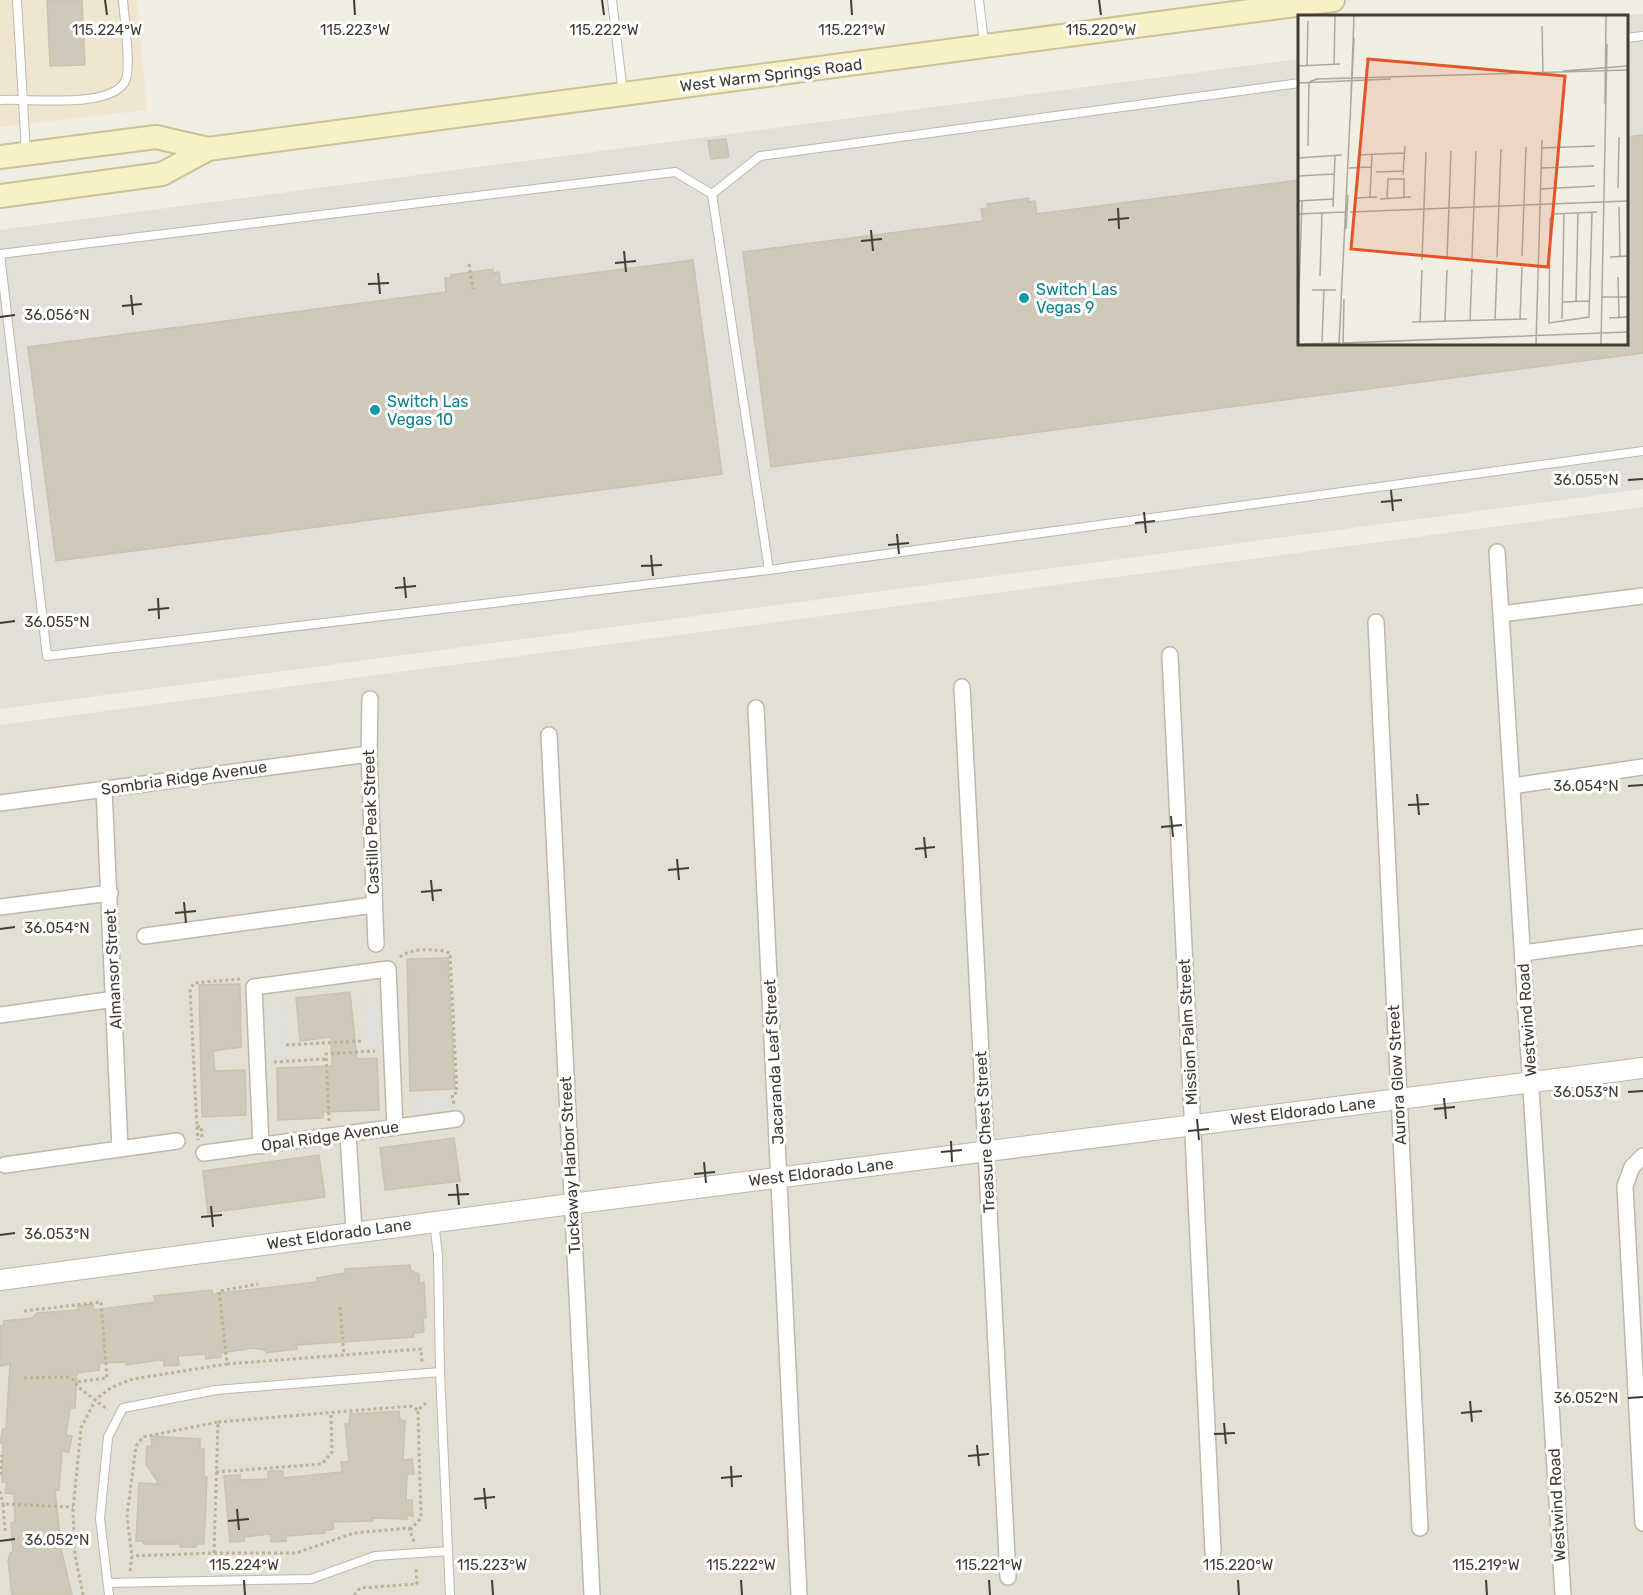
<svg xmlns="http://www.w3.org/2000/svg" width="1643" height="1595" viewBox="0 0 1643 1595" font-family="Rubik,sans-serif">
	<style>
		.residential { fill: #e3dfd2 }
		.commercial { fill: #f0e6d0 }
		.industrial { fill: #e2ded8 }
		.parking { fill: #e1dfdb }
		.building { fill: #d0c9ba; stroke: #cac2ae; stroke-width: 1.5 }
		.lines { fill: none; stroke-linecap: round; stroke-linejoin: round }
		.service-casing { stroke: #bdb8aa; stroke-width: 10 }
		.minor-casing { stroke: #bdb8aa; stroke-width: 18 }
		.tertiary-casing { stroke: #bdb8aa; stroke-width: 22 }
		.secondary-casing { stroke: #cbc297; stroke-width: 26 }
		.path { stroke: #bab29a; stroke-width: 3; stroke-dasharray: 3 3; stroke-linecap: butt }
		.service { stroke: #fff; stroke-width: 8 }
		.minor { stroke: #fff; stroke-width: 15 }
		.tertiary { stroke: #fff; stroke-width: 20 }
		.secondary { stroke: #f8f1c5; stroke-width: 22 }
		.ticks { fill: none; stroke: #413d34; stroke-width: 2 }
		.culture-dot { fill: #0f9aa8; stroke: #fff; stroke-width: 2 }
		.labels { text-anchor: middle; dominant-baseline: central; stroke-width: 6; stroke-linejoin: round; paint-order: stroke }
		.street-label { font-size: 16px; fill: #413d34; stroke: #fff }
		.culture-label { font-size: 16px; fill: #0d838f; stroke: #fff; text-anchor: start }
		.inset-road { fill: none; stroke: #aaa79d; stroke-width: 1.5 }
		.view { fill: #e45426; fill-opacity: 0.15; stroke: #e45426; stroke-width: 3 }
		.inset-edge { fill: none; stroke: #413d34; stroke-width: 3 }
		.ticks-label { font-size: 15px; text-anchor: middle; fill: #413d34; stroke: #fff; stroke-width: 6; stroke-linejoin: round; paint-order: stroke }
	</style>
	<rect width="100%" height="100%" fill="#f0ede3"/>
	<path class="residential" d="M1643,507V1595H0V725Z"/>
	<path class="commercial" d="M0,0H137L147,110L0,127Z"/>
	<path class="industrial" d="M1643,14V489L0,709V230L1299,59L1300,344H1626V16H1622Z"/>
	<path class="parking" d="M377,996L380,1050H365L362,997Z
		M283,1005L285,1059L270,1060L267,1006Z
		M450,1093L452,1108L415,1113L413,1097Z
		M240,1119L242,1134L205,1139L203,1124Z"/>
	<path class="building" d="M47,0H82L85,65L50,66Z
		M1643,135V353L771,467L743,252L983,221L981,209L988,208L987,204L1029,198V202L1035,201L1037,214L1299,180V344H1626V137Z
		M726,139L729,157L711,159L708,141Z
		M693,260L722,474L56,561L28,347L446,292L445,278H451V275L493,269V273L499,272L501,285Z
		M448,958L455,1089L410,1091L407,959Z
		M240,984L241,1047L213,1051L215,1071L245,1070L246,1115L202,1117L199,985Z
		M350,992L357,1059L377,1058L379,1110L323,1112V1118L278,1120L277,1068L332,1066L331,1037L300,1041L296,998Z
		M454,1138L460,1181L385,1190L380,1148Z
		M319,1155L325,1197L208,1213L203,1171Z
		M410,1265L411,1271L419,1274V1283L424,1282L426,1318H423L424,1332L414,1333V1337L296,1345L297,1349L266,1353V1350L253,1348L221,1353V1357L206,1359L205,1354L178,1356L179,1365L164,1366V1361L160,1360L126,1365V1362L100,1363L99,1370L77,1373L75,1408H70L66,1435L72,1436L69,1452L62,1451L59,1490L55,1489L61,1548L72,1595H12L8,1561L10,1553L13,1552L11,1523L15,1521L14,1494L5,1493L7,1483L2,1482L3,1444L0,1443L3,1429H6L10,1364L0,1366V1326L4,1325V1321L32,1318L37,1313L78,1310V1306L93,1304L94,1310L155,1302L154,1296L212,1290V1294L317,1282V1278L345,1273V1269Z
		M399,1411L400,1420L405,1421L403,1460L412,1459L414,1474H407L406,1500H412L413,1516L407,1515V1519L373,1518V1521L333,1522L334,1529L324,1531L325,1533L286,1536V1541L271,1542L270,1534L244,1537V1541L230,1542L224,1476L240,1475V1480L268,1479V1471H283V1478L342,1472L341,1462H349L345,1424H349L350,1414Z
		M151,1436L200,1439V1448L204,1449V1477H207L204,1544H197L196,1547H180L181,1544H144L143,1541H136L139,1483L159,1484L146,1464L147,1446H152Z"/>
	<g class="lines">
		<defs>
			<path id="service" d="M17,0L26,152
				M612,0L623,93
				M979,0L984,43
				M1626,38L1643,36
				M1300,83L760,156L712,194L675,172L0,254L47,656L769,570L1643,451
				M0,100C29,98 115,110 126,79C131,66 124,16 123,0
				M712,194L769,570
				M434,1222L438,1255L440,1372L450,1595
				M108,1583L311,1579L375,1556L448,1551
				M109,1595L100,1518L108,1437L123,1408L216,1390L440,1372"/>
			<path id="minor" d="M1497,552L1563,1595
				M1501,614L1643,596
				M1376,622L1420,1528
				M1170,655L1213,1552
				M962,687L1008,1577
				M370,699L369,754L376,944
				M756,708L799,1595
				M549,735L592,1595
				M1512,786L1643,767
				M104,789L120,1149
				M0,803L369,754
				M0,907L110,893
				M145,936L374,905
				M1523,953L1643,937
				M0,1015L115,999
				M348,1134L354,1232
				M261,1146L254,987L388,969L395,1127
				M204,1153L456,1119
				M1643,1156L1632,1167L1625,1186L1643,1523
				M5,1165L177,1141"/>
			<path id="tertiary" d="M0,1280L571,1204L1643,1068"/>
			<path id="secondary" d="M0,157L156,137L208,149L1333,0
				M0,196L162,174L208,149"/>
		</defs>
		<use href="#service" class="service-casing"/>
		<use href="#minor" class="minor-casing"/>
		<use href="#tertiary" class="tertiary-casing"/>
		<use href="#secondary" class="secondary-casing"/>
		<path class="path" d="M469,264L473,289
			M400,957C410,948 437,948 450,953L457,1093L452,1094L454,1105
			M286,1045L361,1041
			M274,1062L326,1059
			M329,1121L326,1054L375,1051
			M197,1127L198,1140
			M202,1137L201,1126L197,1127L190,989L194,983L240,979
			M340,1307L344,1355
			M24,1311L101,1302L107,1378L76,1382L77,1386L108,1410
			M227,1364L421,1349L422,1362
			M24,1378L68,1377L76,1381
			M218,1422L411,1406L418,1410
			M216,1472L322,1464L332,1452L331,1412
			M0,1475L2,1455
			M0,1491L3,1504
			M410,1530L421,1518L418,1410L427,1402
			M5,1531L3,1504L73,1507
			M214,1553H296L354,1533L409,1528L414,1542
			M130,1571L132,1556L127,1516L136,1446L143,1437L218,1422L214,1553L132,1556
			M83,1595L75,1555L73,1511L81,1428L96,1399L112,1387L133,1379L227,1364L219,1291L258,1284
			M354,1595L360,1588L417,1584L416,1566"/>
		<use href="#service" class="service"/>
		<use href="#minor" class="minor"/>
		<use href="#tertiary" class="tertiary"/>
		<use href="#secondary" class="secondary"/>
	</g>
	<path class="ticks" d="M105,0L107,15M354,0L355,15M602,0L604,15M851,0L852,15M1099,0L1101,15M1118,208L1119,229M1108,220L1129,218M871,230L873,251M861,241L882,239M624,251L626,272M615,263L636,261M378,273L380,294M368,284L389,283M131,295L133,315M122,306L142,304M0,317L15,315M1628,480L1643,479M1391,490L1393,511M1381,502L1402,500M1144,512L1146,533M1135,523L1155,521M897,534L899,554M888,545L909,543M651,555L653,576M641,566L662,565M404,577L406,598M395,588L416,586M158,598L159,619M148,610L169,608M0,623L15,621M1628,786L1643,785M1417,794L1419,815M1408,805L1429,804M1171,816L1173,837M1161,827L1182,825M924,837L926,858M915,849L935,847M677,859L679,880M668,870L689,868M431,880L433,901M421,892L442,890M184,902L186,923M175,913L196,911M0,929L15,927M1628,1092L1643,1091M1444,1098L1446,1119M1434,1109L1455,1107M1197,1119L1199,1140M1188,1131L1209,1129M951,1141L952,1162M941,1152L962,1150M704,1162L706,1183M694,1174L715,1172M457,1184L459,1205M448,1195L469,1194M211,1206L213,1227M201,1217L222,1215M0,1235L15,1233M1628,1398L1643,1397M1470,1401L1472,1422M1461,1413L1482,1411M1224,1423L1226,1444M1214,1434L1235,1433M977,1445L979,1466M968,1456L989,1454M731,1466L732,1487M721,1478L742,1476M484,1488L486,1509M474,1499L495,1497M237,1509L239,1530M228,1521L249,1519M0,1541L15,1539M244,1580L245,1595M492,1580L493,1595M741,1580L742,1595M989,1580L990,1595M1238,1580L1239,1595M1486,1580L1487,1595"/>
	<g class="culture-dot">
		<circle cx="1024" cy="298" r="6"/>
		<circle cx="375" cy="410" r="6"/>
	</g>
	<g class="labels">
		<g class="street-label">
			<text transform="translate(771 75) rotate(-7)">West Warm Springs Road</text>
			<text transform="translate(184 778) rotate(-8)">Sombria Ridge Avenue</text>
			<text transform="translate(371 822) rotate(-92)">Castillo Peak Street</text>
			<text transform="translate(113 969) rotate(-93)">Almansor Street</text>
			<text transform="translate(1527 1020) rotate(-94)">Westwind Road</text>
			<text transform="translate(1188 1032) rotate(-93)">Mission Palm Street</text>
			<text transform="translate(774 1062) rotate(-93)">Jacaranda Leaf Street</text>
			<text transform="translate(1397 1075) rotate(-93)">Aurora Glow Street</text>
			<text transform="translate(1303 1111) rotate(-7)">West Eldorado Lane</text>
			<text transform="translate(985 1132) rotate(-93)">Treasure Chest Street</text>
			<text transform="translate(330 1136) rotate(-8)">Opal Ridge Avenue</text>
			<text transform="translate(570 1165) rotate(-93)">Tuckaway Harbor Street</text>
			<text transform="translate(821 1172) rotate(-7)">West Eldorado Lane</text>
			<text transform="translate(339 1234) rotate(-8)">West Eldorado Lane</text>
			<text transform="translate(1557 1505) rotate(-93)">Westwind Road</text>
		</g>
		<g class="culture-label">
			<text x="1036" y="289">Switch Las<tspan x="1036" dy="18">Vegas 9</tspan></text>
			<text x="387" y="401">Switch Las<tspan x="387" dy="18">Vegas 10</tspan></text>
		</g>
	</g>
	<g transform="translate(1298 15)">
		<rect width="330" height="330" fill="#f0ede3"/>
		<path class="inset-road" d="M244,11L245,57M36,49L37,1M9,50L10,6M0,51L42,49M265,56L330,51M11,67L19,64L330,55M0,68L93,64M307,89L308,1M52,108L56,1M10,131L11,67M243,133L297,131M60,140L106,138M0,143L44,140M51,153L73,152M243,153L296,151M78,157L105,156M105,160L107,131M0,161L36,159M320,173L321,122M242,174L297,171M72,182L74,139M59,183L79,182M89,183L90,164H106V183M82,184L113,182M0,186L35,184M35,192L37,141M321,192L322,242M52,197L330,186M294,197L291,302L251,308L252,203L256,199L299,197M0,199L47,197M48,214L50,180M224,241L228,132M199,242L203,134M312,242L330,241M174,243L178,136M149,244L153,136M124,245L128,137M22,261L24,198M320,262L321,302M14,275H38M304,282H330M264,287L292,286M278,287L280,198M311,303L330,302M222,304L224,252M264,304L266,198M172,305L174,254M197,305L199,253M0,306L4,186M147,306L149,255M114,307L229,304M122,307L124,255M24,327L26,274M45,328L330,317M6,329L43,328M41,329L56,23M45,329L46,284M238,329L244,125M303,329L309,29"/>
		<path class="view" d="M70,44L267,61L250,252L53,234Z"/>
		<rect width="330" height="330" class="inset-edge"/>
	</g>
	<g class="ticks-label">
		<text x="107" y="35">115.224°W</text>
		<text x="355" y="35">115.223°W</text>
		<text x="604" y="35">115.222°W</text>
		<text x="852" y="35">115.221°W</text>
		<text x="1101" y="35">115.220°W</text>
		<text x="57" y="320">36.056°N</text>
		<text x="1586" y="485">36.055°N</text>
		<text x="57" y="627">36.055°N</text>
		<text x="1586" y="791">36.054°N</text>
		<text x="57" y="933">36.054°N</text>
		<text x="1586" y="1097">36.053°N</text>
		<text x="57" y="1239">36.053°N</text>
		<text x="1586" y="1403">36.052°N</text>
		<text x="57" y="1545">36.052°N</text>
		<text x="244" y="1570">115.224°W</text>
		<text x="492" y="1570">115.223°W</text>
		<text x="741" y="1570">115.222°W</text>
		<text x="989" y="1570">115.221°W</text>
		<text x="1238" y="1570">115.220°W</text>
		<text x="1486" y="1570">115.219°W</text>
	</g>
</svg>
